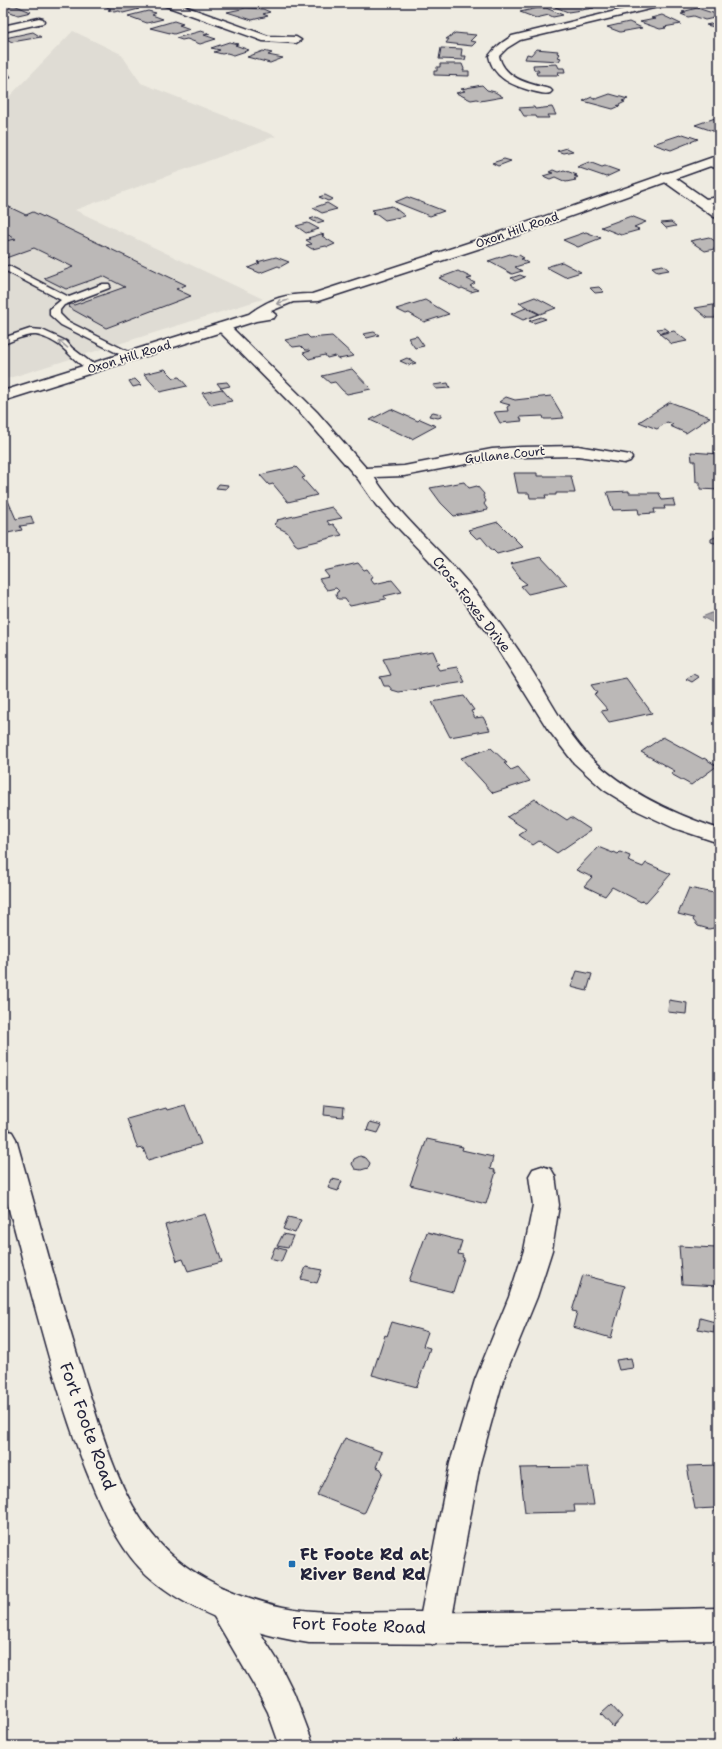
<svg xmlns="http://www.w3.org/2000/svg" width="722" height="1749" viewBox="0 0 722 1749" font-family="'Shantell Sans',sans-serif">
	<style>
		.built { fill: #dfdcd4 }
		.water { fill: #a6a3a6; stroke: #716f7b }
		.building { fill: #bbb8b7; stroke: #22223b }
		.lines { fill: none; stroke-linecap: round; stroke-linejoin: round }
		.service-casing { stroke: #22223b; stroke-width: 3 }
		.minor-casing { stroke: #22223b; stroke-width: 3 }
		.tertiary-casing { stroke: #22223b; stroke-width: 3 }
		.secondary-casing { stroke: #22223b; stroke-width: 3 }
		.service { fill: #f7f3e8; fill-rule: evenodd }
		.minor { fill: #f7f3e8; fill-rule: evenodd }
		.tertiary { fill: #f7f3e8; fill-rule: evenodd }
		.secondary { fill: #f7f3e8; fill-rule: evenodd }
		.oneway { stroke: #97959a }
		.poi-dot { fill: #1f6fb2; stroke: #f7f3e8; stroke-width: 1.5 }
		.labels { text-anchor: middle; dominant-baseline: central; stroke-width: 3.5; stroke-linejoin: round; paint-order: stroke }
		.far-street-label { font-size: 12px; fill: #22223b; stroke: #f7f3e8 }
		.street-label { font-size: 14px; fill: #22223b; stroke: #f7f3e8 }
		.near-street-label { font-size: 17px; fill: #22223b; stroke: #f7f3e8 }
		.near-poi-label { font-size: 17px; font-weight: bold; fill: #22223b; stroke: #f7f3e8; text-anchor: start }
	</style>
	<rect width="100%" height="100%" fill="#eeebe1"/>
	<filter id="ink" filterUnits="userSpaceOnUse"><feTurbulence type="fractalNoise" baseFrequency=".025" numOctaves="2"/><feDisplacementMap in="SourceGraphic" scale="8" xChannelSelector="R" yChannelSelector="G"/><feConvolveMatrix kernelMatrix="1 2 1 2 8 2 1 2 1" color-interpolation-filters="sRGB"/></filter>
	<g filter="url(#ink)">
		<path class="built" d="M73,31L121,54L141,83L276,136L75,210L263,299L3,380V103Z"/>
		<path class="water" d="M719,610V626L702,617Z"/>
		<path class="building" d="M118,3H127L131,5H128L139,9L123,13L119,11L114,12L108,10L111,9L105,6Z
			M208,3H237L220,6L217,4L212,5Z
			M563,3H582L594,8L568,12L555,7L561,6L558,4Z
			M14,5L31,12L18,15L3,9V8Z
			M246,8L263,9L270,12L263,14L268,16L252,20L227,12Z
			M538,8H546L563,15L553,17L549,15L536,18L520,12Z
			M697,8L719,15V17L705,20L694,16L688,17L681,14L686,13L682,12Z
			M148,11L156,13L152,15L163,19L147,23L128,16Z
			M662,15L681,24L664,27L666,28L660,29L640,22L655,19L651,18Z
			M174,21L183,24L179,25L190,29L174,34L150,28Z
			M629,22L642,28L620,32L607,27Z
			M719,22V28L706,25Z
			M201,31L210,34L204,35L216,39L200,44L187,39L182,40L176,38Z
			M33,32L41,37L12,42L5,38Z
			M455,33L476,35L470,41L476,42L472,46L446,43L449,39H446Z
			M229,42L238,44L235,45L249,50L234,55L227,53L222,54L214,52L220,50L211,48Z
			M441,48L462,49L461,56H466L465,60L439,59Z
			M536,49L558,51L557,53L560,54L558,57L561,58L559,61L525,59L527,54L531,55Z
			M263,51L272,53L268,55L283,58L270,63L247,57Z
			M440,64H462L464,69L463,71H469V76L434,75V71H437V67H440Z
			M557,64L559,68H564L565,72H558L559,75H537L536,72H539L538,70H534L533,65Z
			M7,71L11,77L3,78V72Z
			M482,85L487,90L495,92L503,97L480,101L477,99L471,100L456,93L465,91L461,89Z
			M610,94L628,99L622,101L625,102L617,106H620L613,109L583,101L592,97L596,99Z
			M534,107L535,109L552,107L556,115H547L549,118H537L536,116H524L519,108Z
			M718,117L719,131L716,132L695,125Z
			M683,134L698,139L671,150L653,144Z
			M567,148L573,151L563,153L557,151Z
			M504,159L511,161L498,166L492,163Z
			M589,162L602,167L605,166L619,171L606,177L577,167Z
			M553,170L558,172L564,170L577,175L574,176L578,177L574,179L576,180L566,182L555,177L550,179L543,176L553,173L549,172Z
			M325,195L333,199L328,201L319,197Z
			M407,197L421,202L444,211L430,216L395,202Z
			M327,203L337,209L322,213L313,208Z
			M3,204L26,215L33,212L186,285L176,289L191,296L106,328L68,307L70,306L68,305L72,304L74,305L125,287L103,276L66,289L44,278L73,267L34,248L3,259Z
			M392,206L405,216L385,220L377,214L372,213L375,212L372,210Z
			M631,216L646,222L634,227L639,229L637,230H639L621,235L601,227Z
			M316,217L324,221L317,223L310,219Z
			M671,222L676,226L666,228L661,223Z
			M308,223L319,229L306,233L296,226Z
			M3,232L16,239L5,241L7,242L3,243Z
			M586,232L601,238L578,247L563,240Z
			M321,234L324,235L322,236L335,244L328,247L326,246L312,249L306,245L312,244L306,240L310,239L308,238Z
			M709,237L719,244V248L705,251L690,241Z
			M510,254L516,256L519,255L524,258L521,259L528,263L515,267L522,271L512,274L488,261Z
			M276,257L289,262L280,267L278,266L260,273L248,268L260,263L257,262Z
			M562,262L581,272L565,277L546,267Z
			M663,265L669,270L658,272L652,267Z
			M458,271L472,278L467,279L475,283L470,286L478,290L471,292L462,288L460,289L439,278Z
			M520,275L525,277L515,281L511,278Z
			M599,287L604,292L595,293L590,288Z
			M535,297L556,308L540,314L519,303Z
			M425,300L449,314L424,322L409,313L406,314L396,309Z
			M719,304V315L715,316L718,318H707L695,308Z
			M526,308L539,314L523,320L511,314Z
			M541,317L546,319L534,323L529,321Z
			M665,328L669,331L661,333L657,329Z
			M674,331L678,334L687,341L672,344L660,334Z
			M374,332L379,335L367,338L363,334Z
			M307,335L310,338L332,336L354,356L339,359L335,356L327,358L325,355L309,359L303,353L310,351L308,350H305L301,346L293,347L285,340Z
			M417,336L424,346L415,348L408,338Z
			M407,358L416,363L409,365L400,361Z
			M165,369L174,378L179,377L187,386L160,392L144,374Z
			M352,369L371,389L347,394L342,390L335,382L330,383L322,376Z
			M135,379L141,385L133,387L129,381Z
			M227,382L230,386L221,388L217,383Z
			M448,383L450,388L436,389L433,385Z
			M222,389L232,401L211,405L202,393Z
			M551,396L564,418L550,419H544L543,416L520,417L522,421L500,423L494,412L508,411L507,407L510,405L499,402L506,397L515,400Z
			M670,402L710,417L686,433L670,426L673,424L667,422L657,429L639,422Z
			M391,409L418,421L420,419L436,426L412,439L370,420Z
			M433,412L441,414V417L438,418L429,416L430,414Z
			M691,452L719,454V490L700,489V482H696L695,461H692Z
			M296,467L305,477L302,478L317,495L288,502L273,484L269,485L260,475Z
			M514,473H537V476H571L575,493H556V495H545L546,498H530L529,493H518Z
			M464,482L469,488L477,486L484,494L483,496L486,501L484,504L488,510L454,516L441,503L430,488Z
			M219,484L228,485L226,489L216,488Z
			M3,489L16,519L31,516L34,524L20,526L22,530L3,534Z
			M629,491V493H659L662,500L673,499L675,506H664L665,509H654L655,513L639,514L638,509L613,510L607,492Z
			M332,507L342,518L327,521L330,525L333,524L342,535L298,546L295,544L287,532L277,527L274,524L278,521L277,520Z
			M498,522L523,547L497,554L492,549H491L481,537L477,539L468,530Z
			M715,537H719V544L711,542V539Z
			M541,557L567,585L528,594L521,586L527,584L518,577H520L510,564Z
			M358,563L364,570L367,569L373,577L370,578L374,584L392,580L402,592L384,596L386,599L350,606L345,599H338L336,595L337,592L339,591L336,588L327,590L319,579L329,577L324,571Z
			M433,651L437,660H436L439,664L436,665L439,670L457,667L465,682L399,692L392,690L389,686H384L380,677L391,675L383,659Z
			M693,674L699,677L692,682L686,679Z
			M626,678L652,713L609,722L601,711L608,710L594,694L597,693L591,685Z
			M464,696L474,710L471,711L475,718L483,717L490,730L450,737L432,702Z
			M663,737L703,759L704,758L717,766L691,785L671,774L675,771L641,752Z
			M491,748L507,763H504L511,770L518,767L530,781L493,793L461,758Z
			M535,799L567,820L571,817L591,830L557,853L539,841L533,845L519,835L527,830L507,817Z
			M598,847L613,853L614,852L618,854L620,852L630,856L628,861L643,867L646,863L671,874L646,902L642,901L641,902L612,887L605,896L584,886L592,877L576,870Z
			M689,888L719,894V931L718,927L709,929L698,926L693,920L694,918L678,914Z
			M577,971L592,974L587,991L571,987Z
			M669,1000L687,1003L686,1014L668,1012Z
			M185,1105L201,1144L148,1160L143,1148L138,1149L127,1119L166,1108L167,1110Z
			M325,1105L344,1107L343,1117L324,1115Z
			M370,1122L382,1125L378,1133L367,1130Z
			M427,1139L463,1147L462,1150L493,1157L490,1169L495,1170L494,1172H496L486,1204L410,1185Z
			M360,1156L366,1158L370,1163L368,1168L361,1170L355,1169L352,1164L354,1159Z
			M332,1179L342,1181L338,1191L328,1188Z
			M205,1214L222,1262L188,1271L183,1259L177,1261L165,1225Z
			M288,1217L301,1220L295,1233L283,1229Z
			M427,1232L462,1241L458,1254L463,1255L462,1257L464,1258L453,1292L409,1281Z
			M283,1234L293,1236L288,1248L277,1246Z
			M679,1246L716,1248L719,1286L682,1284Z
			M275,1247L286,1250L281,1262L270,1259Z
			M306,1267L322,1270L317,1283L301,1279Z
			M583,1275L625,1286L611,1338L573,1327L577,1312L572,1311Z
			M700,1318L715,1322L714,1332L698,1329Z
			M392,1322L428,1332L423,1346L430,1348L417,1387L372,1375L385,1335L387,1336Z
			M631,1358L633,1368L619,1370L616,1360Z
			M345,1438L382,1452L376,1467L381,1469V1470L383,1472L365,1512L363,1513L317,1495Z
			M719,1465V1511L715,1512V1508L695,1509L687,1466Z
			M588,1467L594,1505H574L575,1512L525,1513L520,1468Z
			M611,1705L622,1717L613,1727L601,1714Z
			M456,1739L462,1746H448Z"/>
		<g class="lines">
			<defs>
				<path id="service" d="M706,161H709L719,164V169L706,165Z
					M719,197V201L702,204L698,202L699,200Z
					M9,266L69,297L103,284H109L110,286L109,288L64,305L60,310V314L67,321L133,354L135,356L133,358H127L61,325L50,315V309L61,300L6,271L5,269L6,267Z
					M30,329L42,330L66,341L72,348L98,368L96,370C84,373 68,351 59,345C53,341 43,336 36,335C25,334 13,341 3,344V338Z"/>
				<path id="minor" d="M162,3H176L268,36L296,37L301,40L296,43L263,41L163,5Z
					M649,3H667L666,5L520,40L507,48L499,56C504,79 530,84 550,89L552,91L550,93C544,95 538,92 532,91C512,85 493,78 489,56C495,47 503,42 512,36Z
					M39,18L43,19L44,21L43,23L3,32V26Z
					M666,173L670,174L719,208V218L714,217L662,180L660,177L662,174Z
					M223,323L228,324L317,412L366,468L404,466L492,449L521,447L578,446L630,455L632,458L630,461L624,463L578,456L521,457L492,459L404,476L374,477C403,521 446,554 478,595C498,620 517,647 534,674C551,702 566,731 588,755C624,791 671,813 719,829V843L674,828L638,811L604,790L574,763L547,728L490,637L455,590L429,560L376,505L358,479L306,419L218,330L216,327L218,324Z
					M542,1166L551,1169L555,1176L559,1205L552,1250L537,1297L503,1380L480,1463L450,1629L445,1640L434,1645L423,1640L418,1629L450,1463L475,1380L509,1297L524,1250L533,1205L529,1176L533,1169Z
					M224,1588L235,1593L278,1661L294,1693L314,1746H280L268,1712L254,1685L213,1615L208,1604L213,1593Z"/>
				<path id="tertiary" d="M3,1129L12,1132L16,1139C39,1220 60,1302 86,1383C103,1436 119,1496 156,1539C187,1576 237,1597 283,1607C324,1615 373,1612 415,1612C516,1613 618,1610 719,1608V1640L485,1644L309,1643C254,1635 189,1613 147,1575C123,1553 108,1522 95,1492C65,1422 46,1347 26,1274C21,1253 16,1233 10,1213C8,1204 4,1194 3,1185C1,1167 3,1147 3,1129Z"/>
				<path id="secondary" d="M719,155V163L493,244L318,301L293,302L271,311L276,315L274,318L256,321L3,401V391L249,314C271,298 285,294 312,294L483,238Z"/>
			</defs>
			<use href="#service" class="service-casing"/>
			<use href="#minor" class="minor-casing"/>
			<use href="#tertiary" class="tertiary-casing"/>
			<use href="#secondary" class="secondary-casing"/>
			<use href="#service" class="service"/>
			<use href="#minor" class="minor"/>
			<use href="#tertiary" class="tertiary"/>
			<use href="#secondary" class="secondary"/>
		</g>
		<defs><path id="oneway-shaft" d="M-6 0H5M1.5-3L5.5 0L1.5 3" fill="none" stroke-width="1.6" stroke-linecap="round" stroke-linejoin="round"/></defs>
		<g class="oneway">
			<use href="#oneway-shaft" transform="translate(282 302) rotate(162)"/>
			<use href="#oneway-shaft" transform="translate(63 344) rotate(-140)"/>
		</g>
	</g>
	<rect class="poi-dot" x="288" y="1560" width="8" height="8" rx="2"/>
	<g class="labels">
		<g class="far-street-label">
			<text transform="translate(517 230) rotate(-19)">Oxon Hill Road</text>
			<text transform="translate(129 357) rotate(-17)">Oxon Hill Road</text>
			<text transform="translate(505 455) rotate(-6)">Gullane Court</text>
		</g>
		<g class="street-label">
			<text transform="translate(472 604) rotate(52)">Cross Foxes Drive</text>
		</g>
		<g class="near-street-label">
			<text transform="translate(88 1426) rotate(70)">Fort Foote Road</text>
			<text transform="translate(359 1625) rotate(2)">Fort Foote Road</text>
		</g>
		<g class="near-poi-label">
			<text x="300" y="1554">Ft Foote Rd at<tspan x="300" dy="20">River Bend Rd</tspan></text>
		</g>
	</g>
	<rect width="722" height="1749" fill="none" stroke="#f7f3e8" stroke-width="16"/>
	<rect x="8" y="8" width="706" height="1733" fill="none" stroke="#22223b" stroke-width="1.5" filter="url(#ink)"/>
</svg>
